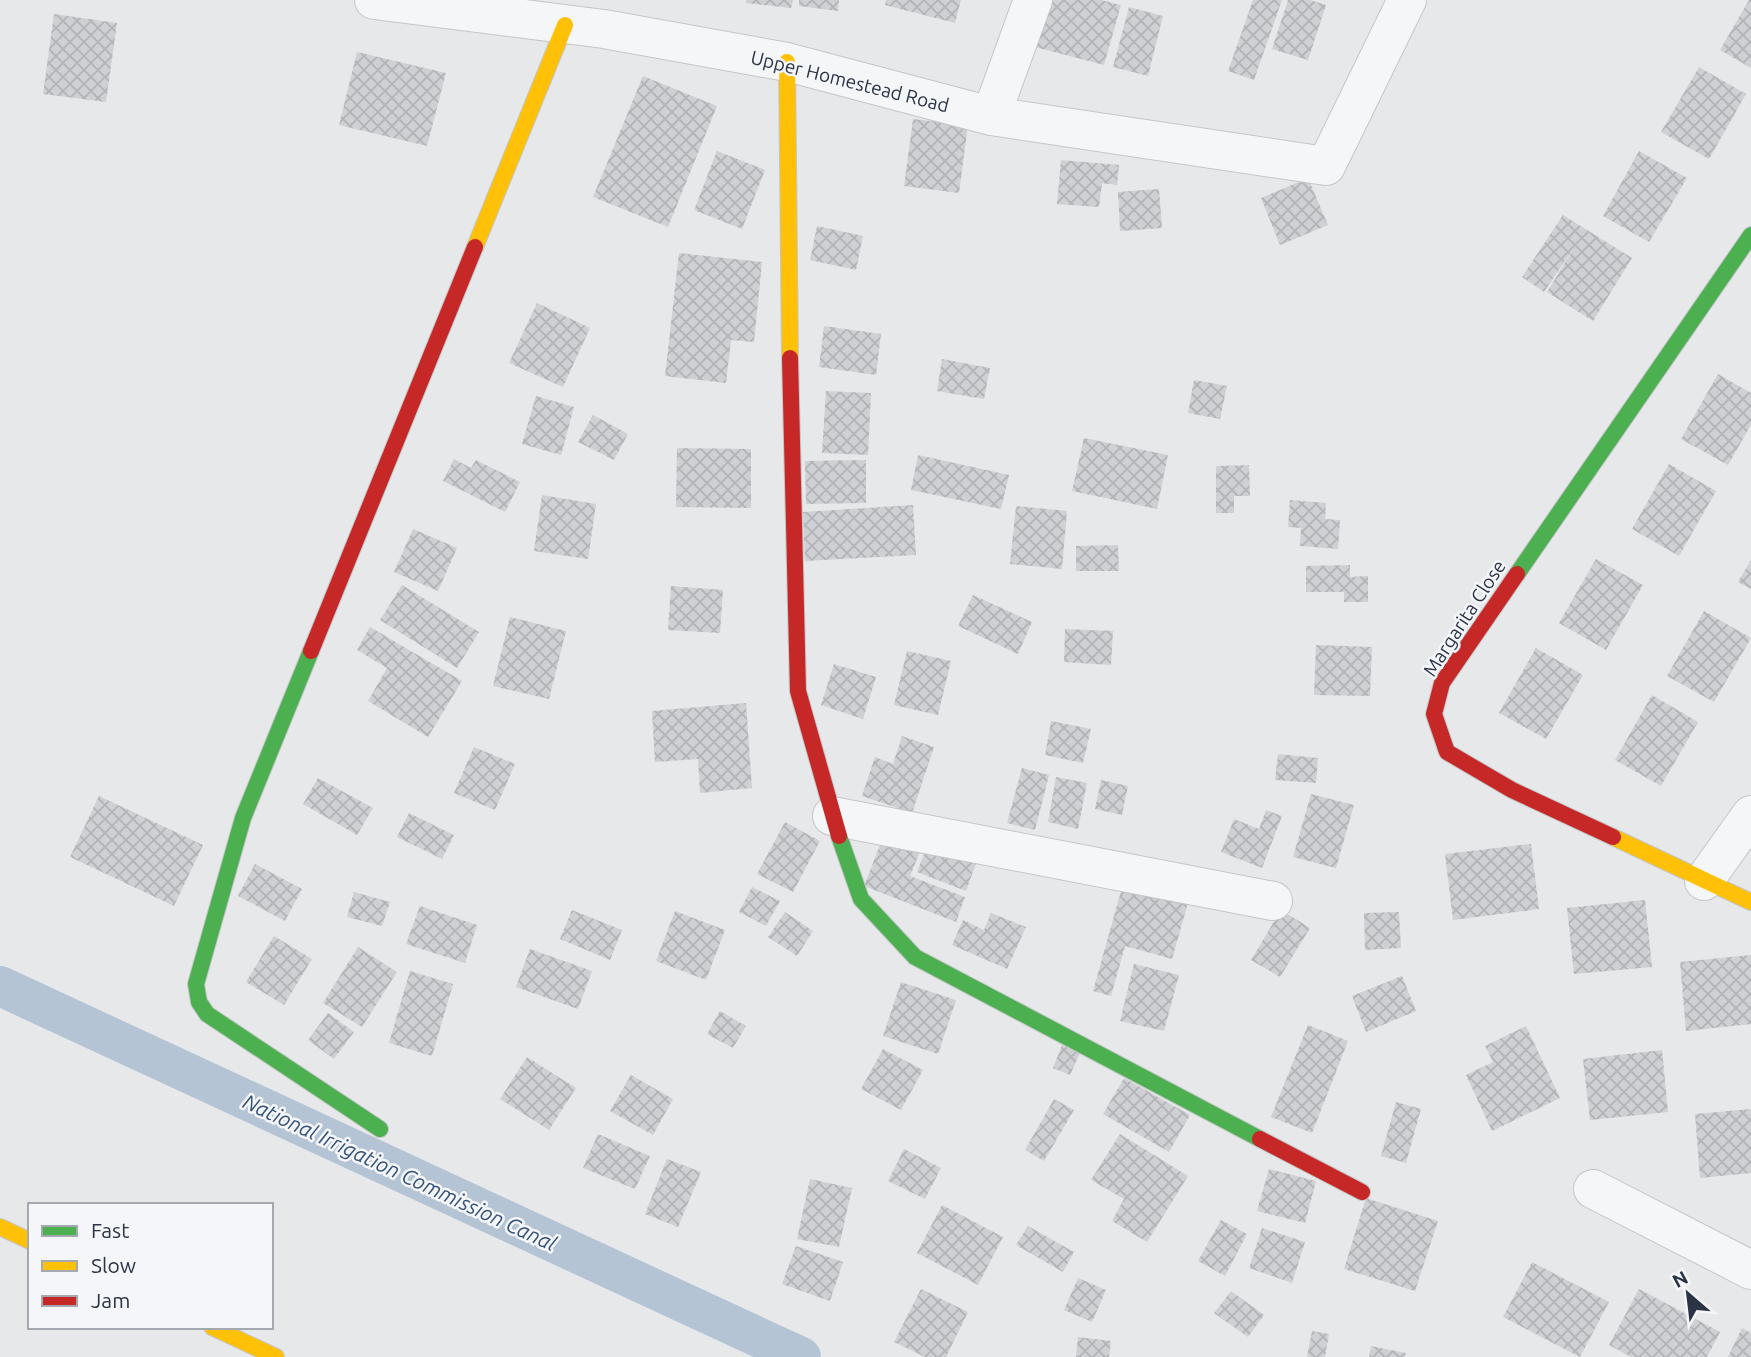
<svg xmlns="http://www.w3.org/2000/svg" width="1751" height="1357" viewBox="0 0 1751 1357" font-family="Ubuntu,sans-serif">
	<style>
		.lines { fill: none; stroke-linecap: round; stroke-linejoin: round }
		.canal { stroke: #b4c4d5; stroke-width: 40 }
		.building { fill: url(#building-cross-hatch) }
		.street-casing { stroke: #c4c6c8; stroke-width: 40 }
		.fast-casing { stroke: #c4c6c8; stroke-width: 18 }
		.slow-casing { stroke: #c4c6c8; stroke-width: 18 }
		.jam-casing { stroke: #c4c6c8; stroke-width: 18 }
		.street { stroke: #f5f6f7; stroke-width: 38 }
		.fast { stroke: #4caf50; stroke-width: 16 }
		.slow { stroke: #ffc107; stroke-width: 16 }
		.jam { stroke: #c62828; stroke-width: 16 }
		.labels { text-anchor: middle; dominant-baseline: central; stroke-width: 5; stroke-linejoin: round; paint-order: stroke }
		.street-label { font-size: 19px; fill: #2b3445; stroke: #f4f6f9 }
		.water-label { font-size: 21px; font-style: italic; fill: #34527a; stroke: #f4f6f9 }
	</style>
	<defs>
		<pattern id="building-cross-hatch" width="8" height="8" patternUnits="userSpaceOnUse" patternTransform="scale(1.75)"><rect width="8" height="8" fill="#ced0d3"/><path d="M0 0l8 8M0 8l8-8" fill="none" stroke="#b1b3b6"/></pattern>
	</defs>
	<rect width="100%" height="100%" fill="#e6e8ea"/>
	<g class="lines">
		<path class="canal" d="M0,986L801,1357"/>
	</g>
	<path class="building" d="M746,0H793L791,8L746,3Z
		M799,0H839L838,11L799,6Z
		M886,0H961L955,23L885,5Z
		M1044,0H1101L1121,5L1104,65L1031,46Z
		M1253,0H1282L1254,80L1228,71Z
		M1288,0H1310L1326,5L1308,60L1272,49Z
		M1749,0H1751V68L1720,50Z
		M1129,7L1163,16L1148,76L1113,67Z
		M54,14L117,23L106,102L43,94Z
		M357,52L446,73L427,146L339,125Z
		M1699,67L1746,94L1709,159L1661,132Z
		M643,76L717,106L668,227L593,197Z
		M913,119L968,125L959,193L904,186Z
		M717,151L765,170L742,229L694,210Z
		M1639,151L1687,178L1649,242L1603,216Z
		M1061,160L1119,165L1117,185L1102,183L1099,207L1057,204Z
		M1308,178L1328,225L1280,245L1261,198Z
		M1159,189L1162,228L1120,231L1118,192Z
		M1563,215L1632,258L1593,321L1547,292L1577,243L1544,292L1522,277Z
		M817,226L863,236L856,270L810,260Z
		M679,253L762,262L754,342L731,340L726,383L665,376Z
		M537,303L590,328L563,387L509,363Z
		M824,326L881,334L876,375L819,367Z
		M942,359L990,368L984,399L937,391Z
		M1718,374L1751,393V425L1728,465L1681,439Z
		M1194,380L1227,386L1220,419L1188,413Z
		M826,391L871,393L868,455L822,453Z
		M536,396L574,407L561,455L522,444Z
		M593,415L628,434L614,460L578,442Z
		M1084,438L1168,455L1157,509L1072,491Z
		M677,448L751,449V508L676,507Z
		M918,455L1009,475L1001,509L911,490Z
		M454,459L471,468L476,460L520,482L505,512L443,481Z
		M866,460V503L806,504L805,461Z
		M1669,464L1716,491L1679,556L1632,529Z
		M1249,465L1250,496H1234V513H1216V466Z
		M542,495L596,504L588,559L534,551Z
		M1290,500L1326,503L1325,519L1340,520L1338,549L1300,546L1301,528L1288,527Z
		M913,505L916,555L805,561L803,512Z
		M1016,506L1067,511L1062,569L1010,564Z
		M413,529L457,548L438,591L394,572Z
		M1118,545L1119,571H1076V546Z
		M1596,559L1643,585L1606,650L1559,623Z
		M1751,560V589L1738,582Z
		M1350,565V577L1368,576V602H1344V592H1306V566Z
		M402,585L479,632L457,668L380,620Z
		M671,586L723,590L720,633L668,630Z
		M973,595L1032,622L1018,654L958,626Z
		M1704,611L1751,638L1714,702L1667,676Z
		M510,617L566,631L549,699L493,686Z
		M370,627L462,681L428,737L368,701L387,668L357,650Z
		M1065,629L1113,631L1111,665L1064,662Z
		M1316,645L1372,647L1370,696L1314,695Z
		M1536,648L1583,675L1546,739L1499,713Z
		M907,651L951,661L938,715L894,705Z
		M834,664L876,677L863,719L821,705Z
		M1652,695L1698,722L1661,786L1615,760Z
		M746,703L752,788L700,793L698,759L655,762L652,711Z
		M1051,721L1091,729L1083,763L1045,755Z
		M902,736L934,747L912,813L862,796L875,757L893,764Z
		M474,747L515,764L495,810L454,793Z
		M1278,754L1318,758L1316,783L1275,780Z
		M1022,768L1049,775L1035,830L1007,823Z
		M1056,777L1087,783L1078,829L1048,822Z
		M318,778L373,808L357,835L303,804Z
		M1101,780L1128,786L1122,815L1095,809Z
		M1311,794L1354,805L1336,868L1293,857Z
		M99,796L203,845L174,906L70,857Z
		M1266,810L1282,816L1262,868L1221,852L1234,819L1259,829Z
		M409,813L454,835L442,859L397,837Z
		M785,822L820,841L793,892L757,874Z
		M885,832L922,847L910,876L965,897L956,922L864,886Z
		M928,844L977,861L966,891L917,872Z
		M1531,844L1539,909L1453,920L1445,854Z
		M255,864L302,889L285,921L238,896Z
		M1123,884L1188,903L1172,959L1125,946L1111,996L1093,991Z
		M752,887L780,901L766,926L739,912Z
		M354,892L390,902L382,926L347,917Z
		M1645,900L1652,967L1574,974L1567,908Z
		M420,906L477,925L465,963L406,944Z
		M572,910L622,930L610,960L560,939Z
		M1281,910L1310,928L1280,977L1251,960Z
		M675,911L725,930L706,980L656,961Z
		M785,912L813,931L797,956L768,937Z
		M1399,912L1401,948L1365,950L1364,913Z
		M991,913L1026,927L1007,969L952,945L963,920L984,930Z
		M274,936L312,959L284,1005L246,982Z
		M358,947L397,972L362,1027L323,1003Z
		M530,949L592,971L578,1009L516,987Z
		M1751,955V1024L1686,1031L1680,962Z
		M1134,964L1179,975L1164,1031L1120,1021Z
		M410,971L453,984L432,1056L389,1043Z
		M1402,976L1416,1011L1366,1032L1352,996Z
		M901,982L956,1000L938,1054L883,1036Z
		M720,1011L746,1026L733,1048L707,1034Z
		M328,1013L354,1032L334,1059L308,1040Z
		M1308,1025L1348,1041L1312,1133L1271,1117Z
		M1526,1026L1560,1098L1492,1131L1466,1075L1493,1062L1485,1046Z
		M1062,1045L1080,1053L1070,1075L1053,1068Z
		M883,1049L923,1070L901,1110L861,1089Z
		M1662,1050L1668,1112L1590,1120L1583,1059Z
		M527,1057L576,1088L549,1130L500,1099Z
		M631,1075L673,1099L653,1135L610,1111Z
		M1124,1078L1190,1115L1169,1152L1103,1114Z
		M1054,1099L1074,1110L1044,1161L1025,1150Z
		M1396,1102L1421,1109L1406,1163L1381,1156Z
		M1751,1109V1173L1700,1178L1695,1114Z
		M598,1134L650,1156L635,1189L583,1168Z
		M1120,1134L1188,1176L1147,1242L1112,1221L1124,1199L1091,1180Z
		M904,1149L941,1168L925,1199L888,1181Z
		M667,1159L701,1172L678,1227L645,1214Z
		M1269,1169L1316,1181L1305,1223L1257,1211Z
		M810,1179L852,1188L839,1247L797,1239Z
		M1366,1198L1438,1221L1415,1291L1344,1269Z
		M942,1205L1003,1237L978,1285L917,1253Z
		M1221,1220L1247,1234L1225,1276L1198,1261Z
		M1028,1226L1074,1252L1063,1272L1016,1245Z
		M1262,1228L1305,1242L1292,1283L1249,1268Z
		M796,1246L843,1262L830,1301L782,1284Z
		M1532,1262L1609,1302L1580,1357L1503,1317Z
		M1078,1278L1106,1290L1092,1322L1064,1310Z
		M921,1289L968,1312L946,1357H925L894,1342Z
		M1639,1289L1720,1332L1707,1357H1631L1609,1345Z
		M1231,1291L1264,1315L1248,1337L1214,1313Z
		M1742,1328L1751,1333V1357H1728Z
		M1312,1331L1329,1334L1325,1357H1307Z
		M1078,1337L1111,1341L1109,1357H1076Z
		M1371,1346L1406,1353L1405,1357H1369Z"/>
	<g class="lines">
		<defs>
			<path id="street" d="M374,0L604,29L787,62L991,116L1326,166L1407,0
				M991,116L1033,0
				M832,816L1273,901
				M1704,881L1751,815
				M1593,1189L1751,1270"/>
			<path id="fast" d="M1517,574L1751,235
				M311,651L243,818L196,984L199,1002L207,1014L380,1129
				M839,836L861,899L915,957L1260,1139"/>
			<path id="slow" d="M787,62L790,358
				M475,247L565,25
				M1613,837L1751,902
				M0,1227L30,1241
				M212,1327L276,1357"/>
			<path id="jam" d="M790,358L798,691L839,836
				M1517,574L1442,683L1434,714L1447,752L1512,790L1613,837
				M311,651L475,247
				M1260,1139L1362,1192"/>
		</defs>
		<use href="#street" class="street-casing"/>
		<use href="#fast" class="fast-casing"/>
		<use href="#slow" class="slow-casing"/>
		<use href="#jam" class="jam-casing"/>
		<use href="#street" class="street"/>
		<use href="#fast" class="fast"/>
		<use href="#slow" class="slow"/>
		<use href="#jam" class="jam"/>
	</g>
	<g class="labels">
		<g class="street-label">
			<text transform="translate(850 81) rotate(14)">Upper Homestead Road</text>
			<text transform="translate(1464 618) rotate(-57)">Margarita Close</text>
		</g>
		<g class="water-label">
			<text transform="translate(400 1172) rotate(25)">National Irrigation Commission Canal</text>
		</g>
	</g>
	<rect x="28" y="1203" width="245" height="126" fill="#f4f6f9" stroke="#a4a8b1" stroke-width="2"/>
	<rect x="42" y="1226" width="35" height="10" fill="#4caf50" stroke="#a4a8b1" stroke-width="2"/>
	<text x="91" y="1238" font-size="21" fill="#2b3445">Fast</text>
	<rect x="42" y="1261" width="35" height="10" fill="#ffc107" stroke="#a4a8b1" stroke-width="2"/>
	<text x="91" y="1273" font-size="21" fill="#2b3445">Slow</text>
	<rect x="42" y="1296" width="35" height="10" fill="#c62828" stroke="#a4a8b1" stroke-width="2"/>
	<text x="91" y="1308" font-size="21" fill="#2b3445">Jam</text>
	<g transform="translate(1688 1294) rotate(332)" stroke="#f4f6f9" stroke-width="5" paint-order="stroke">
	<path d="M0-5L12 26L0 18L-12 26Z" fill="#2b3445"/>
	<text y="-10" font-size="19" font-weight="bold" text-anchor="middle" fill="#2b3445">N</text>
	</g>
</svg>
